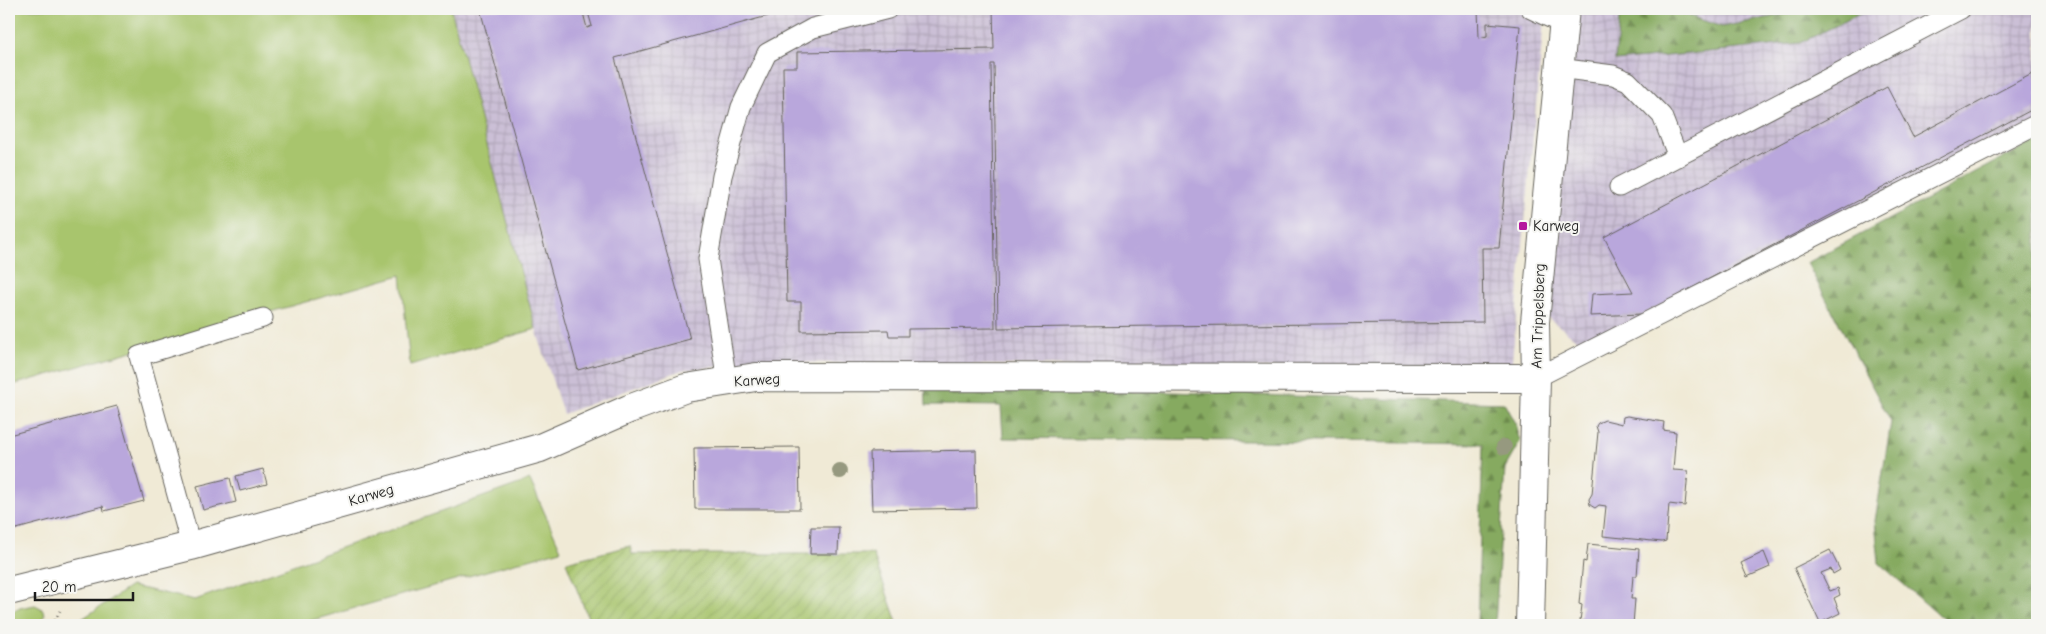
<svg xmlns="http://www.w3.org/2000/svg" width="2046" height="634" viewBox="0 0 2046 634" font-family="'Comic Neue',sans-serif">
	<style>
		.industrial { fill: url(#industrial-grid) }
		.grass { fill: #a8c56d; stroke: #627044 }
		.forest { fill: url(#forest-firs); stroke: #51633e }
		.garden { fill: url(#garden-furrows); stroke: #627044 }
		.building { fill: #b9a7dc }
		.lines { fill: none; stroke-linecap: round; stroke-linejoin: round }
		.lane-casing { stroke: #66645d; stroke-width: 21 }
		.street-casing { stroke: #66645d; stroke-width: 30 }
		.path { stroke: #66645d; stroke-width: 3; stroke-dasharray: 1 4; stroke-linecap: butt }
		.lane { stroke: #fff; stroke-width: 19 }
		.street { stroke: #fff; stroke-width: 28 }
		.tree { fill: #96997f }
		.poi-dot { fill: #b5179e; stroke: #f6f6f2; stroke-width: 2 }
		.labels { text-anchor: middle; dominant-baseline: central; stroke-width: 4; stroke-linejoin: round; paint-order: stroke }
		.poi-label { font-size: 15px; fill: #1c1c1c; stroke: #f6f6f2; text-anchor: start }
		.street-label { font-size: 15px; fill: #1c1c1c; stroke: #f6f6f2 }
	</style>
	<defs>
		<pattern id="industrial-grid" width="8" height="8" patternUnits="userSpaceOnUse" patternTransform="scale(1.25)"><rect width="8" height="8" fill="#cbbfd6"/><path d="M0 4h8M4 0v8" fill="none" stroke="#aea4b7"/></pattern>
		<pattern id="forest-firs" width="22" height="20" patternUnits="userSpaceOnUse" patternTransform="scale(1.25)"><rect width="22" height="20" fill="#86aa60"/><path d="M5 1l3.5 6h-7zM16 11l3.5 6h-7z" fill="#6d8a4e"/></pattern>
		<pattern id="garden-furrows" width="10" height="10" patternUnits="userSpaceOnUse" patternTransform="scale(1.25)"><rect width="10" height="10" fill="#a8c56d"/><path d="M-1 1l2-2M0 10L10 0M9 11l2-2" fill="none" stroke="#90a95e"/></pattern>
	</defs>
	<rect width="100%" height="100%" fill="#f6f6f2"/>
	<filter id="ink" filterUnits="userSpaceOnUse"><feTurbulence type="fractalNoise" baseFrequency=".02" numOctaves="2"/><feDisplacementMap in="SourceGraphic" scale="10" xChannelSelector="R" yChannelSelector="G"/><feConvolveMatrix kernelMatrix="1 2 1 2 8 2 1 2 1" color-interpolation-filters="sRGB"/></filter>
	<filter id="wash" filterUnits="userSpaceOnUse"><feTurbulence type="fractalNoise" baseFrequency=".0096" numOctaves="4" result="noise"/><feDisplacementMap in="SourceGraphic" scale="20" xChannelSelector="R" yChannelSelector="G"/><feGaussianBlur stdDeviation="1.12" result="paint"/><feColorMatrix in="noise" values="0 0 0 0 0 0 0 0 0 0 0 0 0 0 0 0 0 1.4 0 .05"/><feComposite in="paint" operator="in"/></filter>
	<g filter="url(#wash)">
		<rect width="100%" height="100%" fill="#f0ead6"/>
		<path class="industrial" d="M451,9H1545L1511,371L771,362L682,370L563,414L536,329Z
			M1578,9H2037V130L1588,348L1547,317Z"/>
		<path class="grass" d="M9,9H451L536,329L410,366L401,275L9,386Z
			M530,480L561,550L295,625H73L131,586L195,600Z
			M35,605L41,608L45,614C39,629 22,625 9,625V613L20,608Z"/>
		<path class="forest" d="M1620,9H1678V12L1722,27L1811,9H1870L1800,43L1615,61Z
			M2037,140V625H1950L1879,563L1875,521L1891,422L1807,263Z
			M925,384L1504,403L1517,427V435L1521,440L1505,468L1495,625H1477L1483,444L1003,438L1001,406L926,405Z"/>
		<path class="garden" d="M630,546L632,554H873L898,625H591L566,562Z"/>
		<g id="blocks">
			<path class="building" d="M480,9H582L587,28L592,26L587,9H793L615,58L690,339L578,370Z
				M993,9H1478L1479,38L1487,36V23L1520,26L1499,248H1482L1483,322L998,328L994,64H991L995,328L908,329V336H889L888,330L801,331V302H787L783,67H797V52L994,49Z
				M2032,74L2037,83V107L1642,314L1590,316L1592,294L1633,292L1604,237L1887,87L1913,137Z
				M117,406L144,501L104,511L103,506L9,531V435Z
				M1627,416L1664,422L1663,430L1676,432L1673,470L1688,471L1685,506L1669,504L1666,541L1662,542L1603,536L1606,506L1599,505L1595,508L1590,505L1589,499L1592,494L1598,432L1596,426L1598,423L1605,420L1622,424L1623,417Z
				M799,447L800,509H695L694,448Z
				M976,450L977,508L872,510L870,452Z
				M263,469L267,484L240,491L236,476Z
				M230,478L236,502L203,510L197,486Z
				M811,527H839L838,554H810Z
				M1588,544L1639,549L1637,576H1633L1631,599H1635L1633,625L1580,621L1582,605L1579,604L1583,561L1586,562Z
				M1830,550L1840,570L1833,574L1831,569L1821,573L1830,591L1838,588L1840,595L1834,598L1840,613L1820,623L1794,568Z
				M1764,552L1770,567L1747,577L1741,563Z"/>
		</g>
	</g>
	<g filter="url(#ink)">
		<use href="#blocks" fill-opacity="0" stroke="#66645d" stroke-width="1"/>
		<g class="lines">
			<defs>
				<path id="lane" d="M1531,9L1563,24
					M1558,68L1613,75L1628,81L1662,116L1678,157
					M1619,187L1961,9
					M1536,378L2037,124
					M727,382L708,259L722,176L741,107L767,53L813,28L888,9
					M191,546L139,356L263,318"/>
				<path id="street" d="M9,591L191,546L540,448L629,409L686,388L756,377L1536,378
					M1530,625L1536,378L1535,322L1565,9"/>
			</defs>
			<use href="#lane" class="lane-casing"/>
			<use href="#street" class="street-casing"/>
			<path class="path" d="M53,625L60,611"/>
			<use href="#lane" class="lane"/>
			<use href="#street" class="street"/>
		</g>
		<g class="tree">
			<circle cx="1504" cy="447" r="8"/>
			<circle cx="840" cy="471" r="8"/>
		</g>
	</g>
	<rect class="poi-dot" x="1518" y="221" width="10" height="10" rx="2.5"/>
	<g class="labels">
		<g class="poi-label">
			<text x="1533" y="226">Karweg</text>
		</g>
		<g class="street-label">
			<text transform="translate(1538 316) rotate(-88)">Am Trippelsberg</text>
			<text transform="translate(757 380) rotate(-4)">Karweg</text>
			<text transform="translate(371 495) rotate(-16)">Karweg</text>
		</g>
	</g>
	<rect width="2046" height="634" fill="none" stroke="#f6f6f2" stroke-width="30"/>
	<path d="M35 592v8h98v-8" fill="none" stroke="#1c1c1c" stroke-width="2.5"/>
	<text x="42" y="592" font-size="15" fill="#1c1c1c" stroke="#f6f6f2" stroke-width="4" paint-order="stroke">20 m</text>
</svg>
